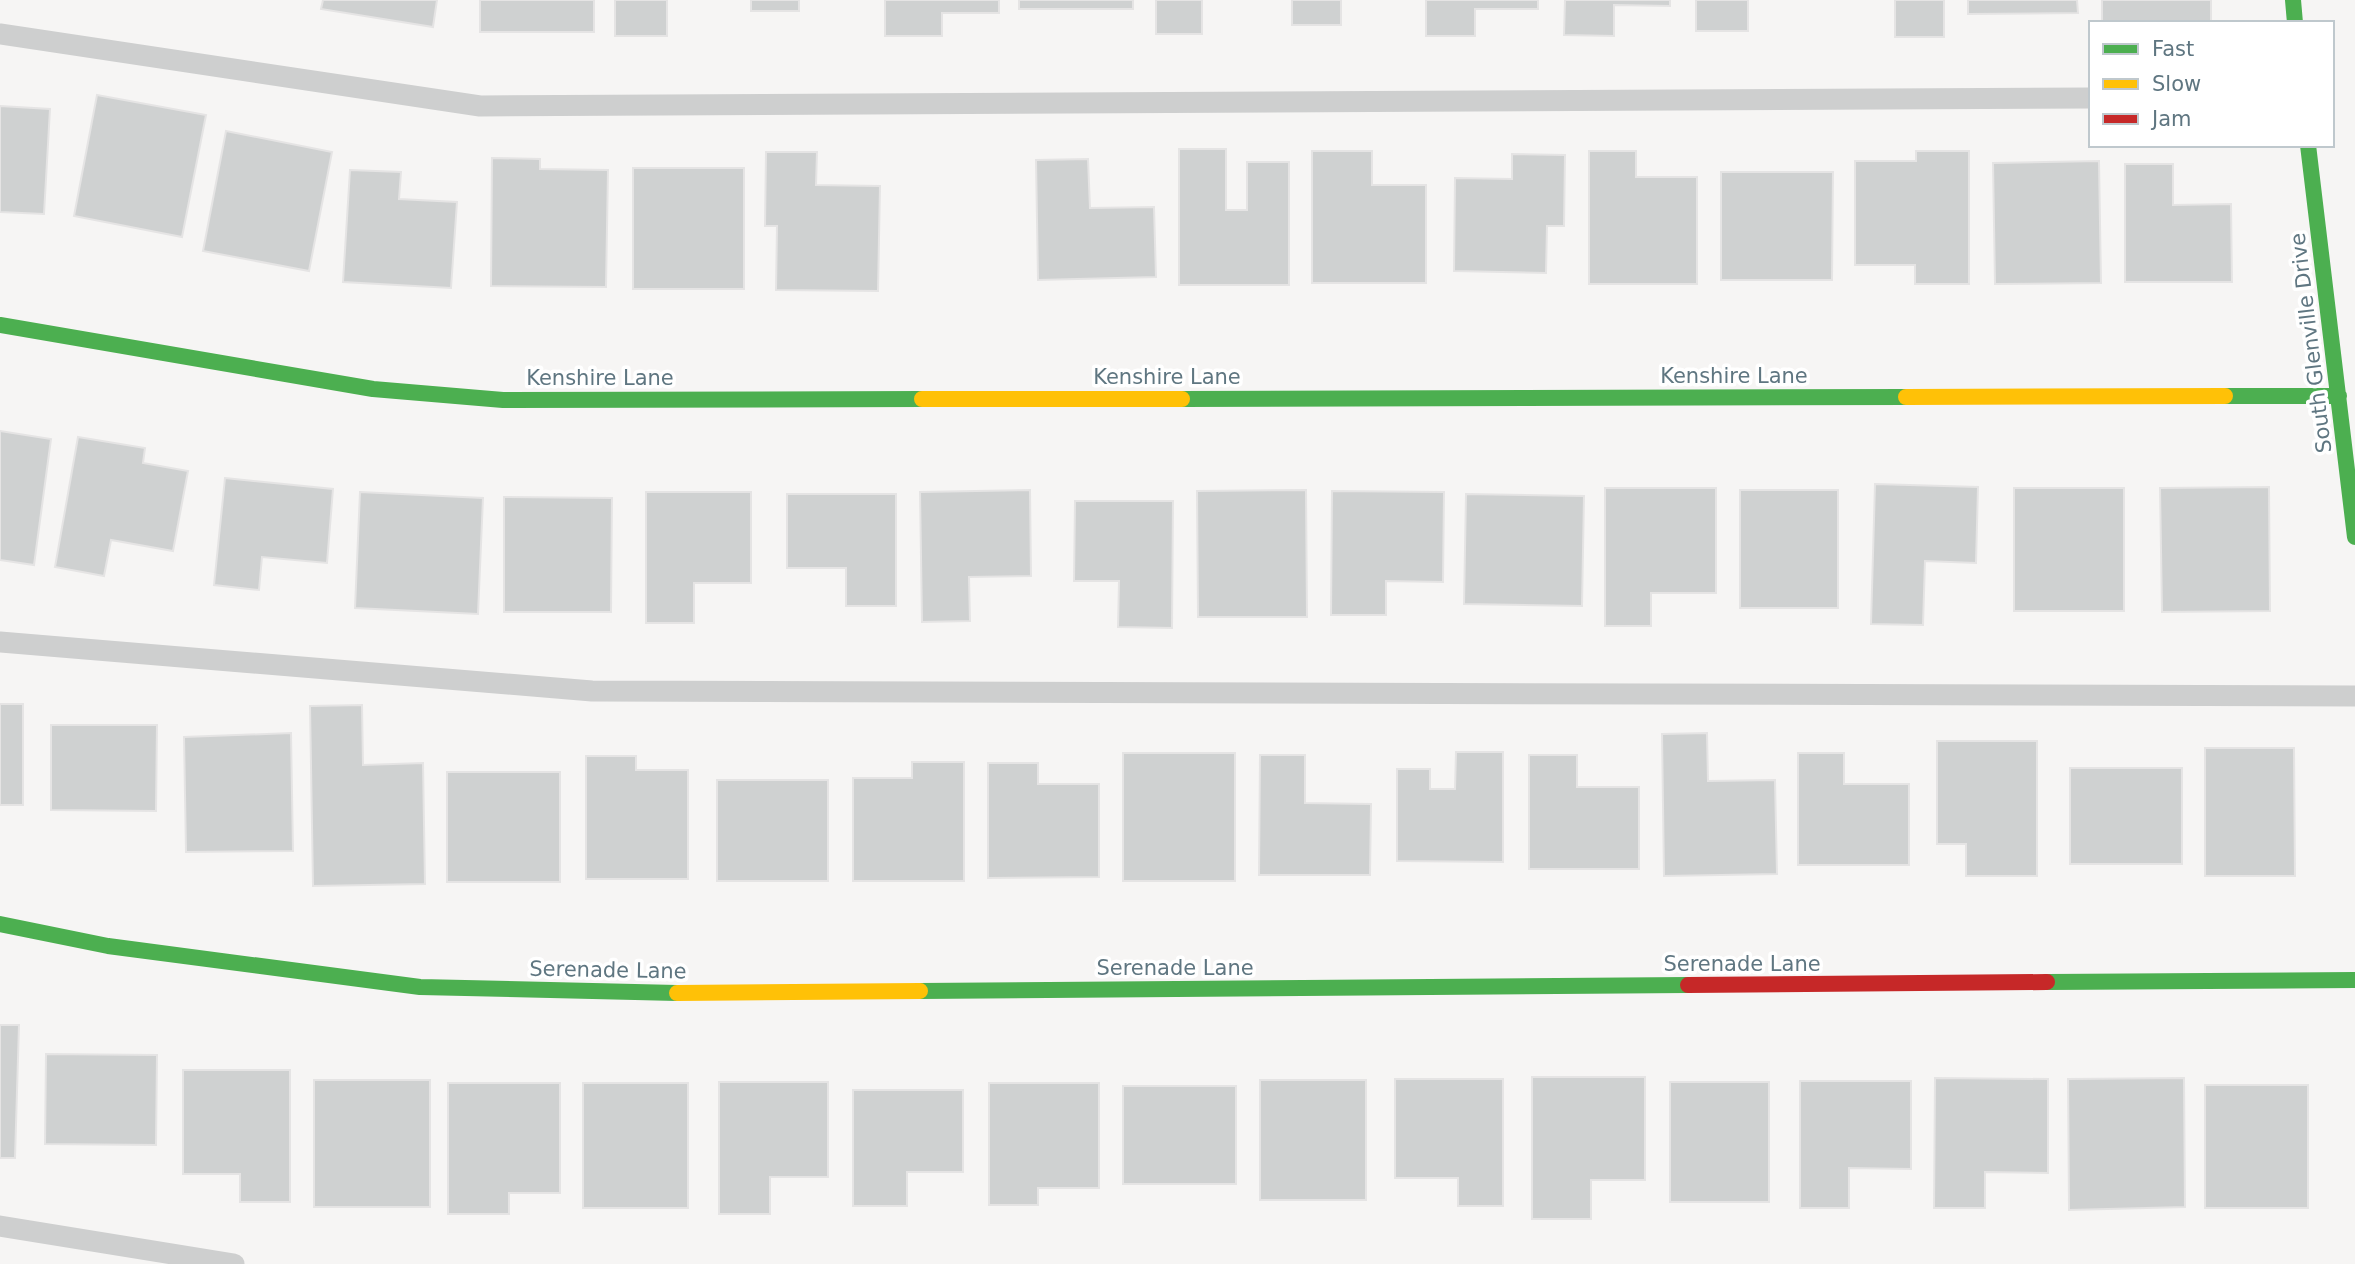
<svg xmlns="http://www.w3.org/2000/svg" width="2355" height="1264" viewBox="0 0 2355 1264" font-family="'DejaVu Sans',sans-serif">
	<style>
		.building { fill: #cfd1d1; stroke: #e5e4e4; stroke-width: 2 }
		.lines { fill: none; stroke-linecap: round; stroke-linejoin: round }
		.lane { stroke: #cecfcf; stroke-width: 21 }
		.fast { stroke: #4caf50; stroke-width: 16 }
		.slow { stroke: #ffc107; stroke-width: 16 }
		.jam { stroke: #c62828; stroke-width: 16 }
		.labels { text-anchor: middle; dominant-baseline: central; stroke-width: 7; stroke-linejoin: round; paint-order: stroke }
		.street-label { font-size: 21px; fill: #5f7681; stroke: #fff }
	</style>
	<rect width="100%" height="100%" fill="#f6f5f4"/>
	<path class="building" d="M323,0H437L433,27L321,9Z
		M480,0H594V32H480Z
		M615,0H667V36H615Z
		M751,0H799V11H751Z
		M885,0H999V13H942V36H885Z
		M1019,0H1133V9H1019Z
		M1156,0H1202V34H1156Z
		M1292,0H1341V25H1292Z
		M1426,0H1538V9H1475V36H1426Z
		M1565,0H1670V6L1614,5V36L1564,35Z
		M1696,0H1748V31H1696Z
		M1895,0H1944V37H1895Z
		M1968,0H2077L2078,13L1968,14Z
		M2102,0H2211V23H2102Z
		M97,95L206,115L182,237L74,216Z
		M0,106L50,109L44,214L0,212Z
		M226,131L332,152L309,271L203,251Z
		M1179,149H1226V210H1247V162H1289V285H1179Z
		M1312,151H1372V185H1426V283H1312Z
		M1589,151H1636V177H1697V284H1589Z
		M1916,151H1969V284H1915V265H1855V161H1916Z
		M766,152H817L816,185L880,186L878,291L776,290L777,226H765Z
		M1512,154L1565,155L1564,226H1547L1546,273L1454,271L1455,178L1512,179Z
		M492,158L540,159V169L608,170L606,287L491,286Z
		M1088,159L1090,208L1154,207L1156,277L1038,280L1036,160Z
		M2099,161L2101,283L1995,284L1993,163Z
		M2125,164H2173V205L2231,204L2232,282H2125Z
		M633,168H744V289H633Z
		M350,170L401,172L399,199L457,202L451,288L343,282Z
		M1721,172H1833L1832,280H1721Z
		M0,431L51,439L34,565L0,560Z
		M78,437L145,448L143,463L188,471L173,551L111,540L104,576L55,567Z
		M225,478L333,489L327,563L262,557L259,590L214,585Z
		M1875,484L1978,487L1976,563L1925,561L1923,625L1871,624Z
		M2269,487L2270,611L2162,612L2160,488Z
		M1605,488H1716V593H1651V626H1605Z
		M2014,488H2124V611H2014Z
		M1030,490L1031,576L969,577L970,621L922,622L920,492Z
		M1306,490L1307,617H1198L1197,491Z
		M1740,490H1838V608H1740Z
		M1332,491L1444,492L1443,582L1386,581V615H1331Z
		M360,492L483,498L478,614L355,608Z
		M646,492H751V583H694V623H646Z
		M787,494H896V606H846V568H787Z
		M1466,494L1584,496L1582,606L1464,604Z
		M504,497L612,498L611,612H504Z
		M1075,501H1173L1172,628L1118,627L1119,581H1074Z
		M0,704H23V805H0Z
		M362,705L363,765L423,763L425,884L313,886L310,706Z
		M51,725H157L156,811L51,810Z
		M291,733L293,851L186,852L184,737Z
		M1707,733L1708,781L1775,780L1777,874L1664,876L1662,734Z
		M1937,741H2037V876H1966V844H1937Z
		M2205,748H2294L2295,876H2205Z
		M1456,752H1503V862L1397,861V769H1430V789H1455Z
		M1123,753H1235V881H1123Z
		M1798,753H1844V784H1909V865H1798Z
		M1260,755H1305V803L1371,804L1370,875H1259Z
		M1529,755H1577V787H1639V869H1529Z
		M586,756H636V770H688V879H586Z
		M912,762H964V881H853V778H912Z
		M988,763H1038V784H1099V877L988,878Z
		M2070,768H2182V864H2070Z
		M447,772H560V882H447Z
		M717,780H828V881H717Z
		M0,1025H19L15,1158H0Z
		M46,1054L157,1055L156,1145L45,1144Z
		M183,1070H290V1202H240V1174H183Z
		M1532,1077H1645V1180H1591V1219H1532Z
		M1935,1078L2048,1079V1173L1985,1172V1208H1934Z
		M2184,1078L2185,1207L2069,1210L2068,1079Z
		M1395,1079H1503V1206H1458V1178H1395Z
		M314,1080H430V1207H314Z
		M1260,1080H1366V1200H1260Z
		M1800,1081H1911V1169L1849,1168V1208H1800Z
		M719,1082H828V1177H770V1214H719Z
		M1670,1082H1769V1202H1670Z
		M448,1083H560V1193H509V1214H448Z
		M583,1083H688V1208H583Z
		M989,1083H1099V1188H1038V1205H989Z
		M2205,1085H2308V1208H2205Z
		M1123,1086H1236V1184H1123Z
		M853,1090H963V1172H907V1206H853Z"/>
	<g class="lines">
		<path class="lane" d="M0,34L480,106L2091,98
			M0,642L592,691L2355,696
			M0,1226L234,1264"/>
		<path class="fast" d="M2293,0L2295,23
			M2308,145L2355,537
			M0,325L373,389L503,400L922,399
			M2225,396H2339
			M1182,399L1906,397
			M0,924L108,946L420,987L677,993
			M2047,982L2355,980
			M920,991L1688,985"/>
		<path class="slow" d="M1906,397L2225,396
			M922,399H1182
			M677,993L920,991"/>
		<path class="jam" d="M1688,985L2047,982"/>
	</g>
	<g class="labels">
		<g class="street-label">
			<text transform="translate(2311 343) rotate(-97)">South Glenville Drive</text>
			<text x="1734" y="376">Kenshire Lane</text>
			<text x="1167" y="377">Kenshire Lane</text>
			<text x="600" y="378">Kenshire Lane</text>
			<text x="1742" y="964">Serenade Lane</text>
			<text x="1175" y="968">Serenade Lane</text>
			<text transform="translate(608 970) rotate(1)">Serenade Lane</text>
		</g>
	</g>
	<rect x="2089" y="21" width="245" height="126" fill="#ffffff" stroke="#bfc8cd" stroke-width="2"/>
	<rect x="2103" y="44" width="35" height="10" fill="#4caf50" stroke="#bfc8cd" stroke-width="2"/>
	<text x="2152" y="56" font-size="21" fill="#5f7681">Fast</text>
	<rect x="2103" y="79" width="35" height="10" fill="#ffc107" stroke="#bfc8cd" stroke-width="2"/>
	<text x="2152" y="91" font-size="21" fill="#5f7681">Slow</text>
	<rect x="2103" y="114" width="35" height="10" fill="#c62828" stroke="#bfc8cd" stroke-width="2"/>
	<text x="2152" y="126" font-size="21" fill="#5f7681">Jam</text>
</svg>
